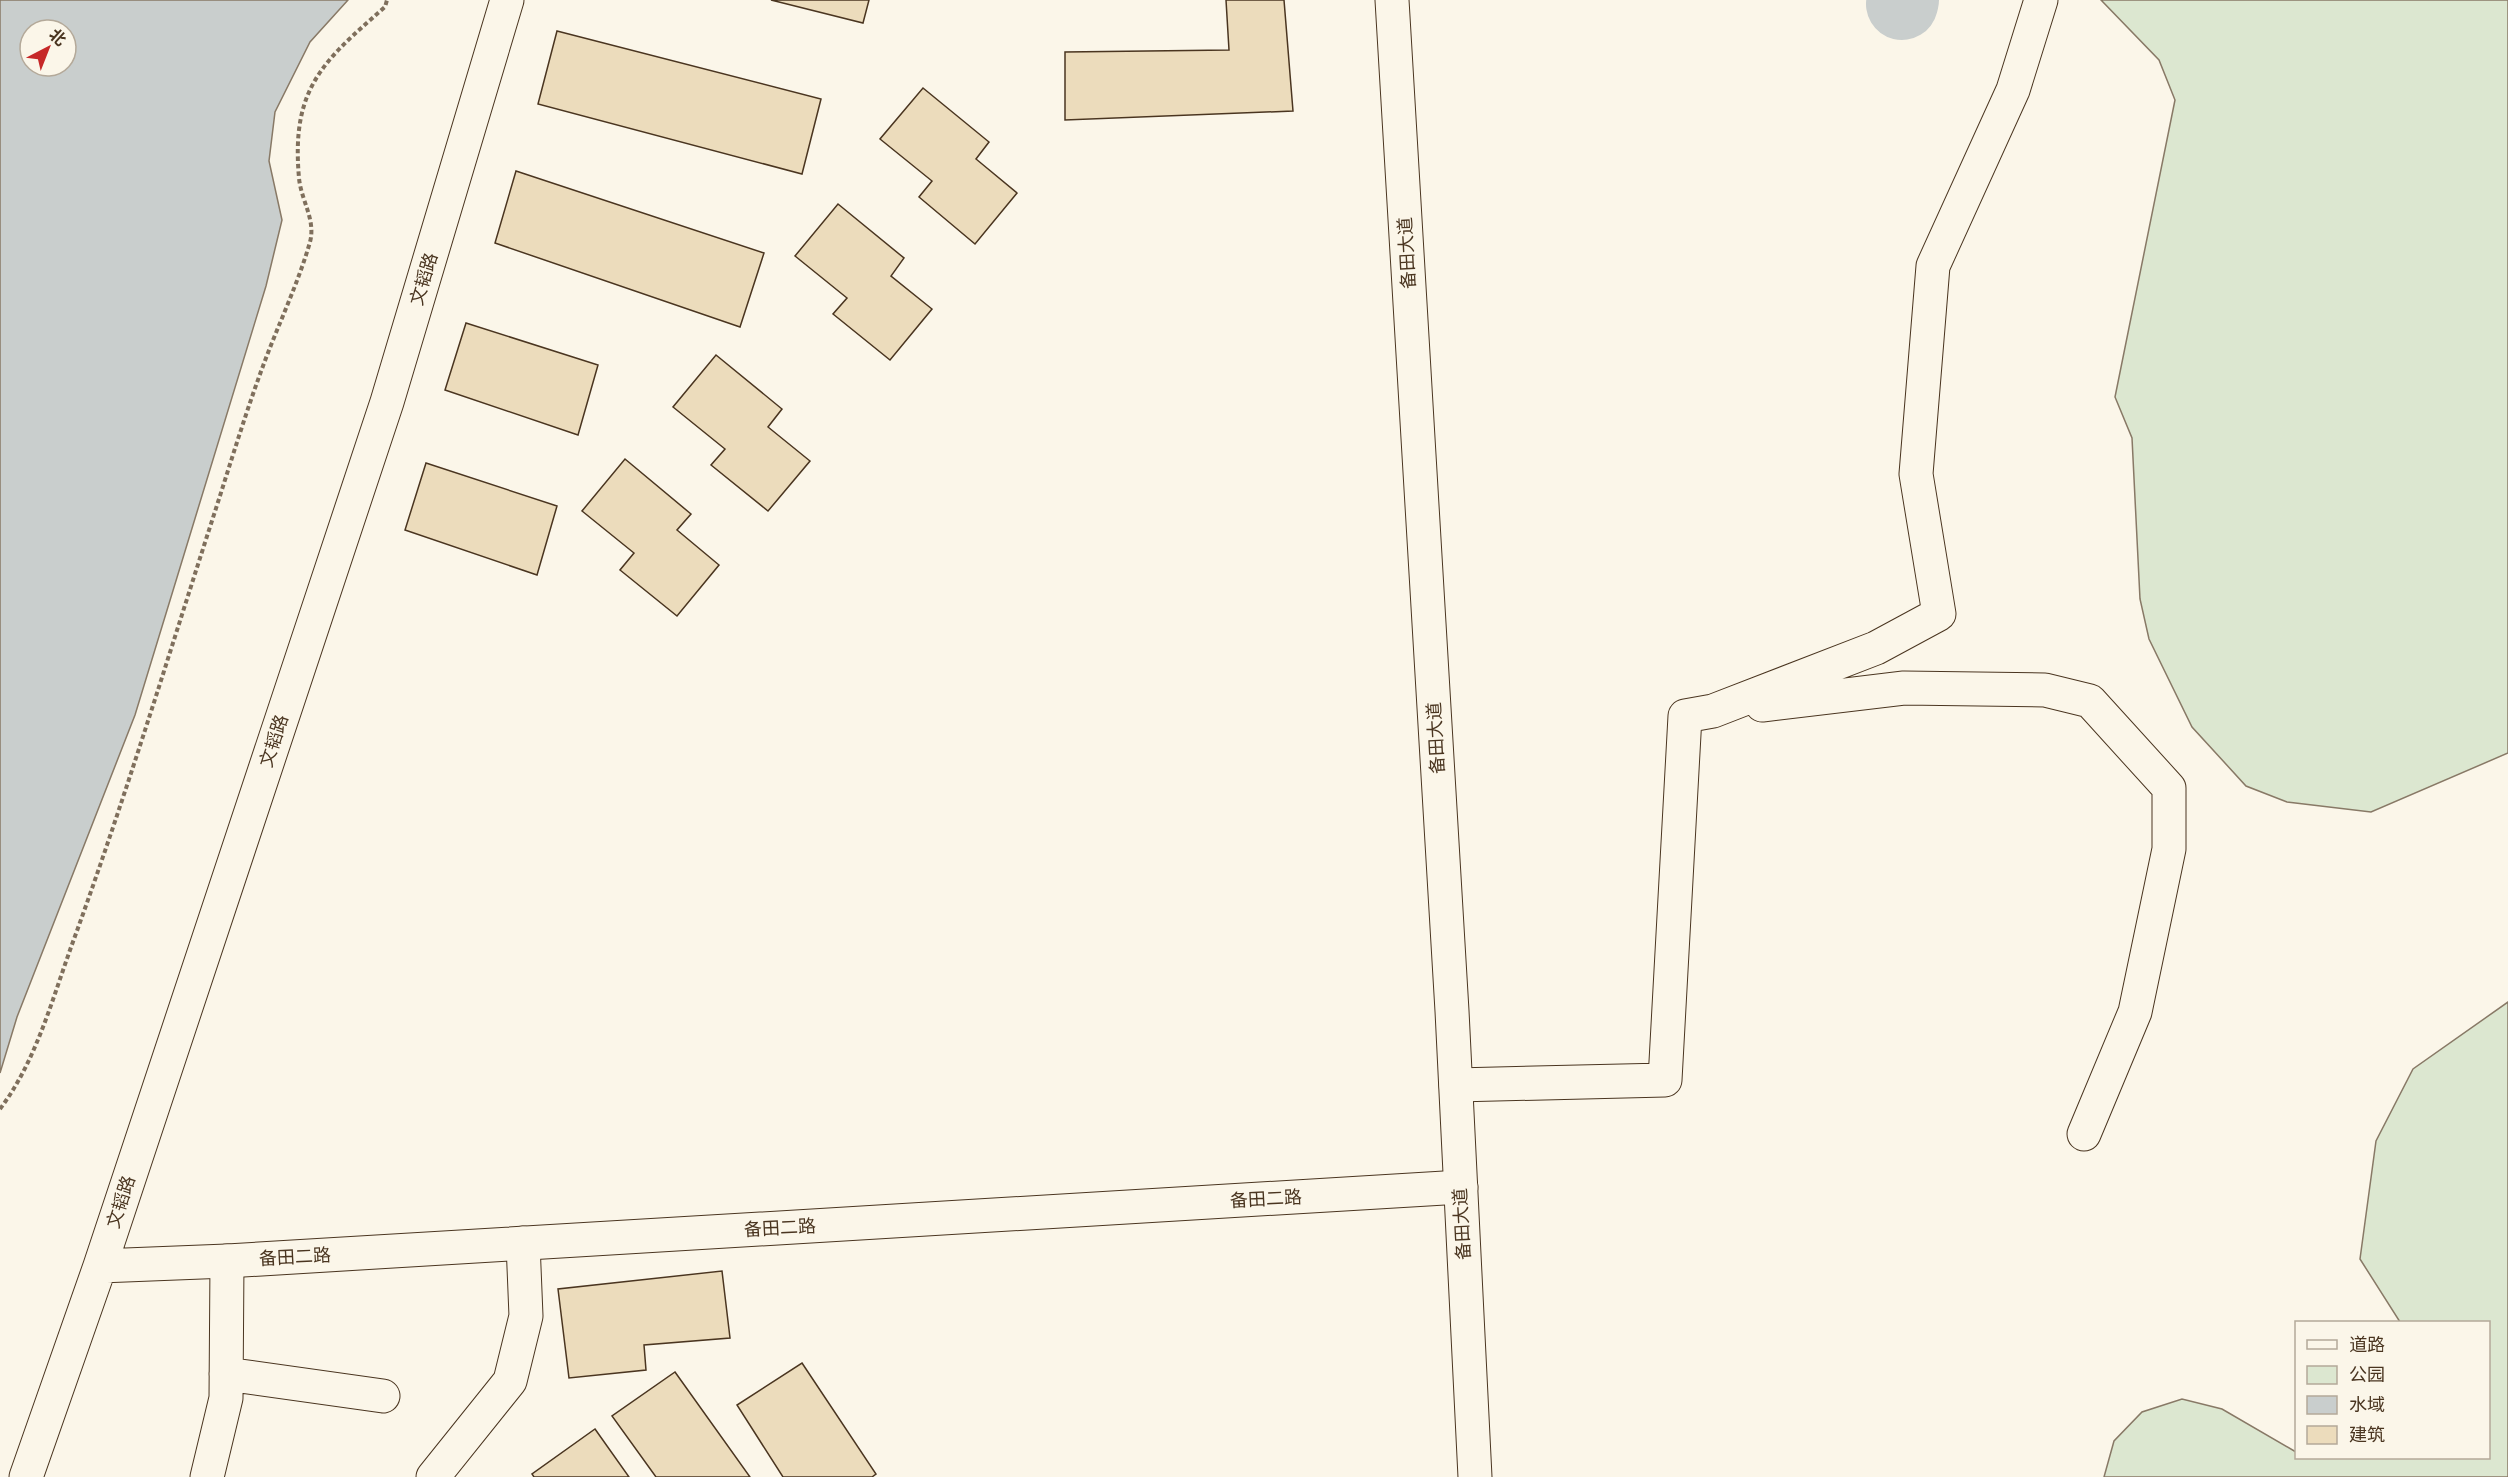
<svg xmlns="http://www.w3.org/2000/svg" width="2508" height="1477" viewBox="0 0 2508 1477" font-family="Rubik,'Noto Sans SC',sans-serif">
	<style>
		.green { fill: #dce7d0; stroke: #887966; stroke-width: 1.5 }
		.water { fill: #c9cecd; stroke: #887966; stroke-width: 1.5; fill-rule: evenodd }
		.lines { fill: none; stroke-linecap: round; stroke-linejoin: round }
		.river { stroke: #c9cecd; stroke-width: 72 }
		.building { fill: #ecdcbc; stroke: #4a3520; stroke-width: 1.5 }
		.minor-casing { stroke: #4a3520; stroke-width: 35 }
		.tertiary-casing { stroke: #4a3520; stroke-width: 35 }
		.secondary-casing { stroke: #4a3520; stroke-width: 35 }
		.path { stroke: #7f6f5c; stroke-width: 4; stroke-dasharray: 4.5 3; stroke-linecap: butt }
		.minor { stroke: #fbf6e9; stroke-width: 33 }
		.tertiary { stroke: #fbf6e9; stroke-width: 33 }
		.secondary { stroke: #fbf6e9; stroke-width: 33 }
		.labels { text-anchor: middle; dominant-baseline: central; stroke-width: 4.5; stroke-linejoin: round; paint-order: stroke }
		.street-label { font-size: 18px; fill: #4a3520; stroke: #fbf6e9 }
	</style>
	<rect width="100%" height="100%" fill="#fbf6e9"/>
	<path class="green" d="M2101,0H2508V753L2371,812L2287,802L2246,786L2192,727L2149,639L2140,599L2132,438L2115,397L2175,100L2159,60Z
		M2508,1002V1477H2104L2114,1441L2142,1412L2182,1399L2222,1409L2296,1452V1458H2488V1322H2400L2360,1259L2376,1141L2413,1069Z"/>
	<path class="water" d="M0,0H348L310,42L275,112L269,161L282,220L266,286L135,715L17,1017L0,1073ZM30,30H66V66H30Z"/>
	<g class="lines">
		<path class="river" d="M1902,4L1903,0"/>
	</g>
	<path class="building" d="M771,0H869L863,23Z
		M1226,0H1284L1293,111L1065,120V52L1229,50Z
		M557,31L821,99L802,174L538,104Z
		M923,88L989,142L976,159L1017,193L975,244L919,197L932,181L880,139Z
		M516,171L764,253L740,327L495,243Z
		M838,204L904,258L891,276L932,309L890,360L833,314L847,298L795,256Z
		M466,323L598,365L578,435L445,390Z
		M716,355L782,409L768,427L810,461L768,511L711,465L725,449L673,407Z
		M625,459L691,514L677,530L719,565L677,616L620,570L634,553L582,511Z
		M426,463L557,506L537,575L405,530Z
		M722,1271L730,1338L644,1345L646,1370L569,1378L558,1289Z
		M802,1363L876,1474L872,1477H783L737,1405Z
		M675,1372L750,1477H656L612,1416Z
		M595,1429L629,1477H534L532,1474Z"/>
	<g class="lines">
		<defs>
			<path id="minor" d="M1762,705L1904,688L2045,690L2090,701L2169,788V849L2135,1012L2084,1134
				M1456,1085L1665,1080L1685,716L1713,711L1876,648L1939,614L1916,474L1933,266L2013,90L2041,0
				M226,1374L383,1396
				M207,1477L226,1398L227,1261
				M433,1477L510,1381L526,1316L523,1243"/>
			<path id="tertiary" d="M100,1266L227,1261L1461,1187
				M26,1477L100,1266L387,402L507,0"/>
			<path id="secondary" d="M1392,0L1452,1011L1475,1477"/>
		</defs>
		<use href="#minor" class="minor-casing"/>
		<use href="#tertiary" class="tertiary-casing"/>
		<use href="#secondary" class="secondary-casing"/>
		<path class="path" d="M0,1109C37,1060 53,996 74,939C123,804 165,667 209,530C227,475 243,420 263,366C278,325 298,284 310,242C316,220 301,200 299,178C291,89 322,62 385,7L387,0"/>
		<use href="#minor" class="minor"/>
		<use href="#tertiary" class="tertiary"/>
		<use href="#secondary" class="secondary"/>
	</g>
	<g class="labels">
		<g class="street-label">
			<text transform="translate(1407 253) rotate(-93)">备田大道</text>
			<text transform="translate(424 279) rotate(-73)">文韬路</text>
			<text transform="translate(1436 738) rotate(-93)">备田大道</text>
			<text transform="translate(274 741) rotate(-72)">文韬路</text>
			<text transform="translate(1266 1199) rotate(-3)">备田二路</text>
			<text transform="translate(121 1202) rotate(-72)">文韬路</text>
			<text transform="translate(1462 1224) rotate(-93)">备田大道</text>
			<text transform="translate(780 1228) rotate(-3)">备田二路</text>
			<text transform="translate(295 1257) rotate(-3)">备田二路</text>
		</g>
	</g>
	<rect x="2295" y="1321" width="195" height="138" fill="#fbf6e9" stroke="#b4a999" stroke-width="1.5"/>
	<rect x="2307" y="1340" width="30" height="9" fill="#fbf6e9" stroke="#b4a999" stroke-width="1.5"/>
	<text x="2349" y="1351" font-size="18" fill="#4a3520">道路</text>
	<rect x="2307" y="1366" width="30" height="18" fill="#dce7d0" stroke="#b4a999" stroke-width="1.5"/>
	<text x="2349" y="1381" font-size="18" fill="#4a3520">公园</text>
	<rect x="2307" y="1396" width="30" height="18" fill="#c9cecd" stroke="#b4a999" stroke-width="1.5"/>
	<text x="2349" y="1411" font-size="18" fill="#4a3520">水域</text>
	<rect x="2307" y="1426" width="30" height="18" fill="#ecdcbc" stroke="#b4a999" stroke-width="1.5"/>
	<text x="2349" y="1441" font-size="18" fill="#4a3520">建筑</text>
	<g transform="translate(48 48) rotate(42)"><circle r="28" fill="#fbf6e9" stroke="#b4a999" stroke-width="1.5"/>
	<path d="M0-4.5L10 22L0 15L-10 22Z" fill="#c62828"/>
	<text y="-9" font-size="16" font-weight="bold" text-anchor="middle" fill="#4a3520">北</text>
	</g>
</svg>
